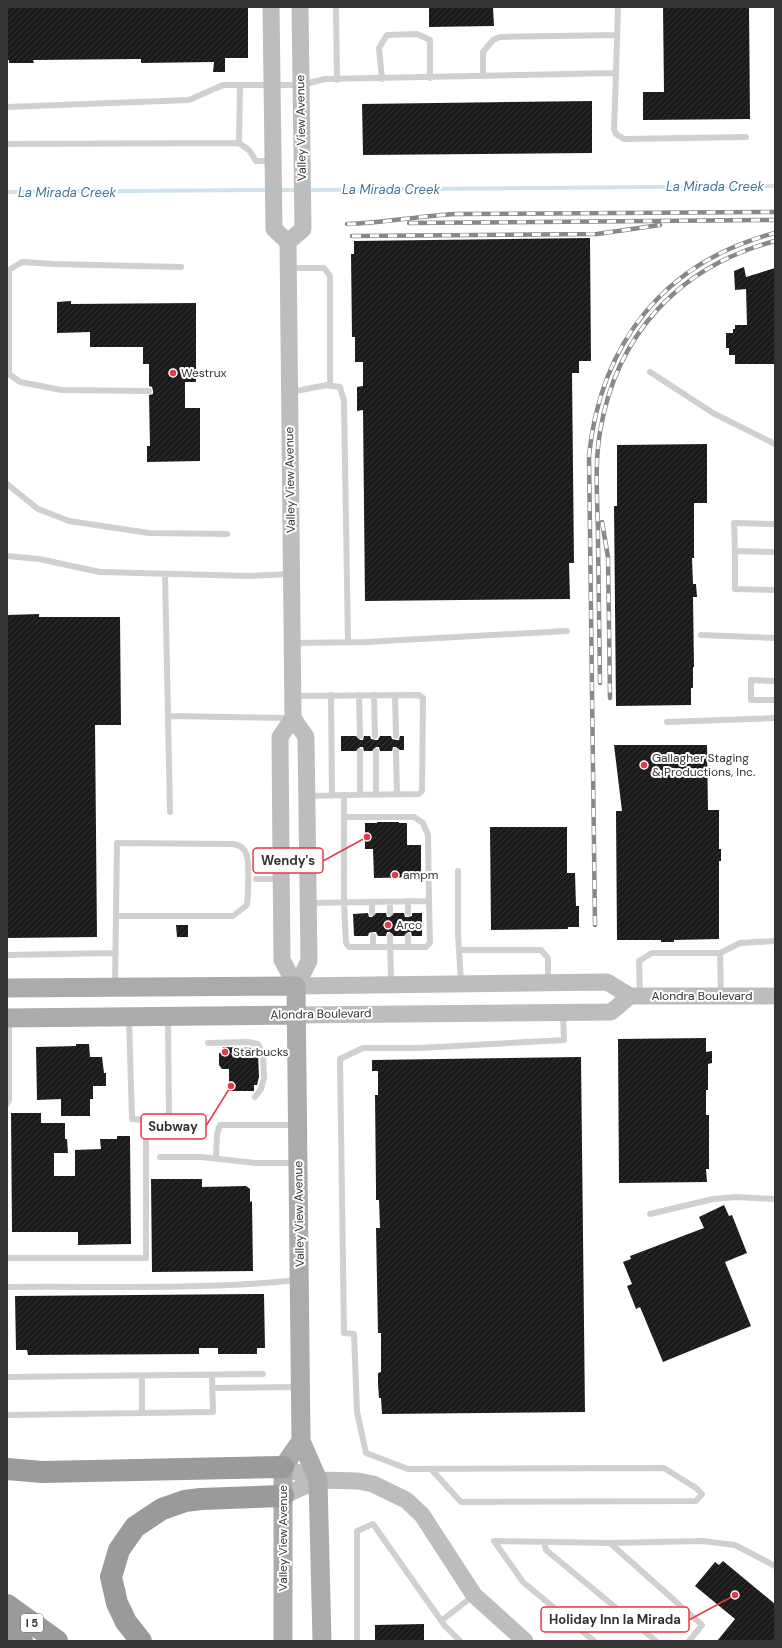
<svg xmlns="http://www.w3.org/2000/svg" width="782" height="1648" viewBox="0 0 782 1648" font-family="'DM Sans',sans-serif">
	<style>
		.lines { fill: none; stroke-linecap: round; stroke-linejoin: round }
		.stream { stroke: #cfe2ee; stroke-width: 4 }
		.building { fill: url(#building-hatch) }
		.lane { stroke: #d0d0d0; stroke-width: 6 }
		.secondary { stroke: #bdbdbd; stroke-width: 17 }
		.primary { stroke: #ababab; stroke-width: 19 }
		.highway { stroke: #9a9a9a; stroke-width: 22 }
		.rail-casing { stroke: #888; stroke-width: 4.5 }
		.rail { stroke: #fff; stroke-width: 3; stroke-dasharray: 9; stroke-linecap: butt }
		.poi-dot { fill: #e63946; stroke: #fff; stroke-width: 1.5 }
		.labels { text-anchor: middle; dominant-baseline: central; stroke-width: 4; stroke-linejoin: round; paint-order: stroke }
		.shield { fill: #fff; stroke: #707070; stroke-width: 1 }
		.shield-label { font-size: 11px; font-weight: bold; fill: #333 }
		.street-label { font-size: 12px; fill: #333; stroke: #fff }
		.poi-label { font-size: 12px; fill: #333; stroke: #fff; text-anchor: start }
		.water-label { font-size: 13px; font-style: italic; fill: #3f7597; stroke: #fff }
		.leader { fill: none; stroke: #e63946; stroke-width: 1.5 }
		.callout-dot { fill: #e63946; stroke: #fff; stroke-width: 1.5 }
		.callout { fill: #fff; stroke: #e63946; stroke-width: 1.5 }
		.callout-label { font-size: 13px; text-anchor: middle; font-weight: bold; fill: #333 }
	</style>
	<defs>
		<pattern id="building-hatch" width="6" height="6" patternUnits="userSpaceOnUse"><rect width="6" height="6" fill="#1a1a1a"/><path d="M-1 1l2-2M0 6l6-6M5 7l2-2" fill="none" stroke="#333"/></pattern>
	</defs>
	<rect width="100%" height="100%" fill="#fff"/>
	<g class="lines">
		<path class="stream" d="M277,190H299
			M305,190L775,186
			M7,192L269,190"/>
	</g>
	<path class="building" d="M7,7H248V58H225V72H213L214,62L141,63V59L33,60L34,63H9V60H7Z
		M429,7H493L494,26L429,27Z
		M663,7H749L750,119L643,120V92H664Z
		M592,101V153L363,155L362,104Z
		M590,238L591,361H579V373H572L574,563H569L570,599L365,601L363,410L357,411V387L363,386V362H355V337H352L351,254H354V241Z
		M744,267L746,277L775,268V364H735V355H729V348H726V333H733V329H735V325H747L746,289L735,290L734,271Z
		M71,301V304L196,303V382H185V408H200V461L147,462V446H150L149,395L153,394V391L152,387L149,386V364H143V347H90V332L57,333V302Z
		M707,444V503H694V558H692L693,584H696L697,597H693L694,667H693V688H691V705L616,706L614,506H617V445Z
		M39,614V617H120L121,725H95L97,937L7,938V615Z
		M341,736H356L360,740H363L364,736H370L371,739L375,740H378L380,736H391L392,739L396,740H399L400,736H404V750H400L396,747H393L392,751H380L379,747H376L372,751H364L363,747H360L356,751H341Z
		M614,745H707L708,810H719V849H721V861H719V939L674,940V942H661V940H617L616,811H622Z
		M377,822H399V823H407V845H421V877L374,878L373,849H365V823H377Z
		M490,827H567V873H575L576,906H579V927H568V929L491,930Z
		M368,913L369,917H372L376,913H386L387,917H390L394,913H404L405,917H408L412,916V913H422V936H412L411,932H408L404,936H394L390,932H387L386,936H378L376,932H373L369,933L368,936H354L353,914Z
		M176,925H188V937H177Z
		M706,1038V1052L712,1051V1063L708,1064V1090H706V1115H709V1169H706L707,1182L619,1183L618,1039Z
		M76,1044H89L90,1057H102L104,1073H106V1086H93V1099H90V1116H61V1099L37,1100L36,1047L76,1046Z
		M223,1047L255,1048L258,1053L259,1077L257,1085H254V1091H229V1069H222L219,1065V1053H221Z
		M581,1057L585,1412L382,1414L381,1398H379L378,1384V1373L381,1372V1333H378L376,1228H380L379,1200H376V1189L375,1095H378V1071H372V1060Z
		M11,1113H41V1123H65V1139H67L68,1153H54V1176H75V1150L101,1149L100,1139H117V1136H130L131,1244L78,1245V1232H12Z
		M151,1179H202V1187L246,1186L250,1189V1202L252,1201L253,1271L152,1272Z
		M724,1205L729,1216L732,1215L747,1253L725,1262L751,1326L663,1362L640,1307L636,1309L627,1286L632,1284L623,1262L631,1259L630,1256L704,1228L699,1217Z
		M264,1294L265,1348H257V1354H218V1348H199V1354L28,1355L27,1350H16L15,1296Z
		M723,1561L775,1604V1641H717L735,1619L695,1586L715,1562L719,1565Z
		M424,1624V1641H375V1625Z"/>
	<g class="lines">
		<path class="lane" d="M336,7L337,80
			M616,73L614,129L616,134L624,139L746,137
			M483,76V52L493,40L500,37L617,35
			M382,79L379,48L387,35L417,34L430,40V78
			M7,107L189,100L223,85H301L325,79L616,73L618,7
			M239,143L240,85
			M7,144L239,143L249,150L256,161H271
			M290,268H324L330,276V386
			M650,372L713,413L775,444
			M9,374L20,382L61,390L149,391
			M7,375L9,374V270L22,262L54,264L181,267
			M291,392L327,385L340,387L344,401L348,642
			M7,484L38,509L69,521L149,533L227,534
			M775,524L734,523L735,551L775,552
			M735,551V589L775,590
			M7,556L39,559L100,572L250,576L290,574
			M165,574L170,812
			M701,635L775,638
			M294,643L366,642L567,631
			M775,681L751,680V700H775
			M331,695L332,796
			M359,695L360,736
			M374,695L375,736
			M395,695L396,736
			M294,696L419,695L423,698L422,791L419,794L344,795V902L346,943L349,947H426L430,943L429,901C390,902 350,902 310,903
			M168,716L291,718
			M667,722L775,718
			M360,751V794
			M376,751V794
			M396,751L397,794
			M308,796L344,795
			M344,817H414L423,823L428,835L429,901
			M458,871V935L461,982
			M256,879H276
			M408,901V913
			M372,902V913
			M390,902V913
			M373,936V947
			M390,936L391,983
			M408,936V947
			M459,950H541L548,958V982
			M720,953L740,943L775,941
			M7,955L116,953
			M115,986L117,843L233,844C238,845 244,847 246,853C250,862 248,894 247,905L233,916H117
			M640,995L639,961L652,953H720L721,996
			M208,1043L248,1042L258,1044L263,1054L264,1078L261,1089L255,1097
			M7,1104L9,1100V1019
			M146,1121H169L168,1018
			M160,1157H201L256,1163H296
			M216,1158L217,1134L220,1125H295
			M650,1214L713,1199L736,1197L775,1199
			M7,1258H146V1120L132,1119L129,1019
			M7,1287C104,1286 202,1290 298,1280
			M7,1377L263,1374
			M212,1388L298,1387
			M142,1413L213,1412L212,1375
			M7,1415L142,1413V1376
			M431,1469L461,1502L696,1501L702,1494L696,1488L664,1468L408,1469L366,1453L357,1412L354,1334L344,1333L340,1059L363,1048H420L564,1040L563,1014
			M544,1542L546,1550L656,1641
			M610,1543L702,1625L689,1641
			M441,1621L473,1596
			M357,1641V1531L373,1524L445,1626L460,1641
			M594,1641L523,1582L494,1541L610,1543L702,1541L735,1545L775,1566"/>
		<path class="secondary" d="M271,7L274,229L288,242L293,718L306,737L309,961L296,986
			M288,242L303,229L300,7
			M293,718L280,737L281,857L282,960L296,986
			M296,986L607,982L630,996H775
			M296,1015L611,1012L630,996
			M283,1467L318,1480L358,1481L373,1484L406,1500L422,1515L474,1595L525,1641
			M283,1496L318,1480"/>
		<path class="primary" d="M7,988L296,986L301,1441L318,1480L322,1641
			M7,1018L296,1015
			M283,1641V1467L301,1441"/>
		<path class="highway" d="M7,1469L42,1472L283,1467
			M7,1605L57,1641
			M7,1630L22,1641
			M141,1641L126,1622L117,1603L111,1577L119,1550L135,1527L162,1509L185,1501L201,1499L283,1496"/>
		<defs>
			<path id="rail" d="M409,223L775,220
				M347,224C383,223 419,216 455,214L775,212
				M352,236L597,234L660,225
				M602,522L608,557L610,698
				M600,683C599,635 599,588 598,540C598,505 594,467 600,432C616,334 680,266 775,241
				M595,925L589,455C601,343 664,262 775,233"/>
		</defs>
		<use href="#rail" class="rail-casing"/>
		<use href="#rail" class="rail"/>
	</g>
	<g class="poi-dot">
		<circle cx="173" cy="373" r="4"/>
		<circle cx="644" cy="765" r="4"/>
		<circle cx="395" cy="875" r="4"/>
		<circle cx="388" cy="925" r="4"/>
		<circle cx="225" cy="1052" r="4"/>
	</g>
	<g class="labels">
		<rect class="shield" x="21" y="1614" width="22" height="18" rx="3"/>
		<g class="shield-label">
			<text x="32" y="1623">I 5</text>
		</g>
		<g class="street-label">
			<text transform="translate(301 128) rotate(-91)">Valley View Avenue</text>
			<text transform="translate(290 480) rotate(-91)">Valley View Avenue</text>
			<text x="702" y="996">Alondra Boulevard</text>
			<text transform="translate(321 1014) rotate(-1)">Alondra Boulevard</text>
			<text transform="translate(299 1214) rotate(-91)">Valley View Avenue</text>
			<text transform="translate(283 1538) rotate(-90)">Valley View Avenue</text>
		</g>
		<g class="poi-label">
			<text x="181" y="373">Westrux</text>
			<text x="652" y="758">Gallagher Staging<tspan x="652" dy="14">&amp; Productions, Inc.</tspan></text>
			<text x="403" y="875">ampm</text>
			<text x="396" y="925">Arco</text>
			<text x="233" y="1052">Starbucks</text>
		</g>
		<g class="water-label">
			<text x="715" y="186">La Mirada Creek</text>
			<text x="391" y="189">La Mirada Creek</text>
			<text x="67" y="192">La Mirada Creek</text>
		</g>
	</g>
	<path class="leader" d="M367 837L323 861M231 1086L206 1126M735 1595L689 1620"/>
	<g class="callout-dot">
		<circle cx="367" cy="837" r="4"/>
		<circle cx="231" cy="1086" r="4"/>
		<circle cx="735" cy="1595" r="4"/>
	</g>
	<g class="callout">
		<rect x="253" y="848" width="70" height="25" rx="4"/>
		<rect x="141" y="1114" width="65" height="25" rx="4"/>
		<rect x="541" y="1607" width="148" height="25" rx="4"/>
	</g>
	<g class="callout-label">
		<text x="288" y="865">Wendy's</text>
		<text x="173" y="1131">Subway</text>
		<text x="615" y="1624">Holiday Inn la Mirada</text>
	</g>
	<rect width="782" height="1648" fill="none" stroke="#333333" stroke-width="16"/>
</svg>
